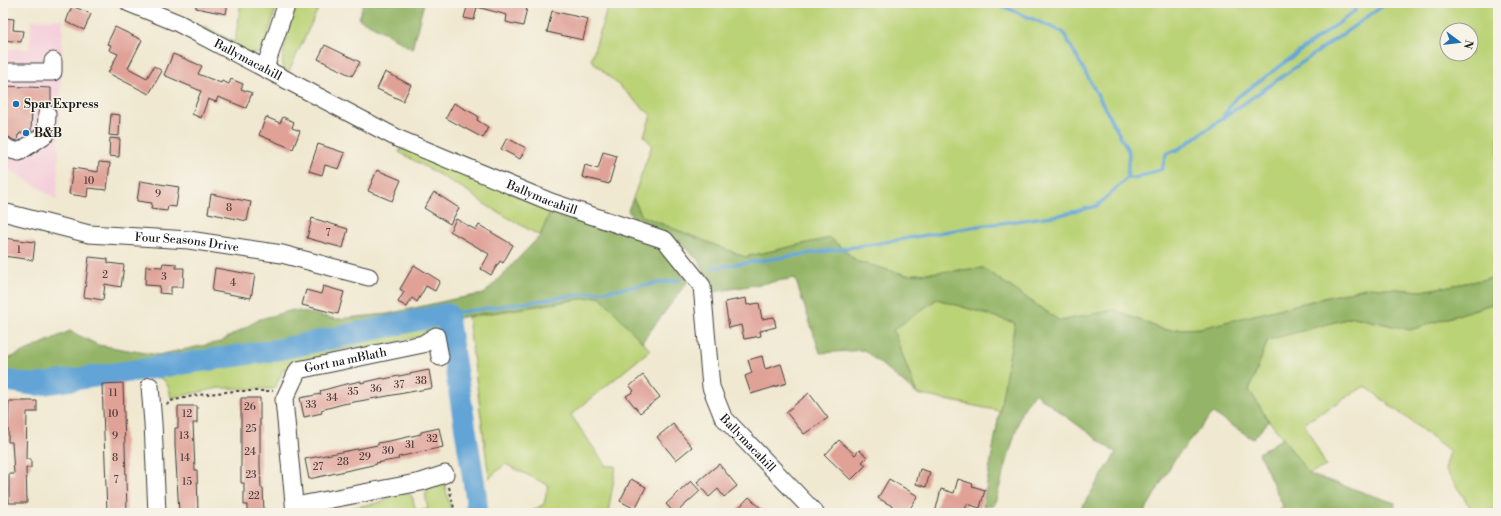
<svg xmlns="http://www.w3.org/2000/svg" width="1501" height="516" viewBox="0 0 1501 516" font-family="'Libre Bodoni',serif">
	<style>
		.built { fill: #f5cfdb }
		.green { fill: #bbd377; stroke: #6c784a; fill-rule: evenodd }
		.forest { fill: #94b568; stroke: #586842 }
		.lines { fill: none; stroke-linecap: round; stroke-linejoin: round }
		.stream { stroke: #62a4d6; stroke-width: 3.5 }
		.river { stroke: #62a4d6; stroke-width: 22 }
		.building { fill: #e0a197 }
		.minor-casing { stroke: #3c3b37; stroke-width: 19 }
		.path { stroke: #3c3b37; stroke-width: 2; stroke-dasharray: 3 3; stroke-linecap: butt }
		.minor { stroke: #fff; stroke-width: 17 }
		.poi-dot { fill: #1f6fb2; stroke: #f7f3e8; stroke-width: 1.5 }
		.labels { text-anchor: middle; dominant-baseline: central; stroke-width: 3; stroke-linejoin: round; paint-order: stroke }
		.number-label { font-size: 10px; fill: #4d3d3b }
		.street-label { font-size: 12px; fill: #1c1c1c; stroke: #f7f3e8 }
		.poi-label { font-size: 12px; font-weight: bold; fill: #1c1c1c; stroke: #f7f3e8; text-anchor: start }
	</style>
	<rect width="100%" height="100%" fill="#f7f3e8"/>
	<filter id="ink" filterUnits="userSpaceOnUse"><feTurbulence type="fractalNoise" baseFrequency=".025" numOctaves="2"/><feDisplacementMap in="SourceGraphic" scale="8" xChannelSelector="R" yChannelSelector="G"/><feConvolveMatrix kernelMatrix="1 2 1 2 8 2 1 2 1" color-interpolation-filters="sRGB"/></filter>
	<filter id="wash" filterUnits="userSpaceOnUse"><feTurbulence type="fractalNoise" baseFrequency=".012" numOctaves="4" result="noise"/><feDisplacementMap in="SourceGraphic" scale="16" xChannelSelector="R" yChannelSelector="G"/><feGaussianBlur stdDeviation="0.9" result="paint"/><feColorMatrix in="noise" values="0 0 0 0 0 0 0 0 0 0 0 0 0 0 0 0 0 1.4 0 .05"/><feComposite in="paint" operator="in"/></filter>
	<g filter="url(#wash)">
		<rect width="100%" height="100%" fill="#f0e8d0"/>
		<path class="built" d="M63,19L57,200L16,173L3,167V49H30L31,20Z"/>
		<path class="green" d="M241,3H278L263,49L257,53L249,54L201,29L204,26L235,42Z
			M297,3H311L319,7L288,73L284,71C278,55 292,21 297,3Z
			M609,3H1498V277L1422,291L1369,287L1202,328L1164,330L1114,310L1060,321L983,268L907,275L858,262L830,238L745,257L642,216L633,198L652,145L644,136L651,115L591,60ZM1447,30H1471V54H1447Z
			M402,147L470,173L550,212L540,236L486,205L466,190L399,152Z
			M600,296L650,350L571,415L606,466H616L608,513H529L544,504L548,485L505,464L489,478L468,317Z
			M937,299L1015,323L1000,411L917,394L893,330Z
			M1498,302V507L1485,513H1474L1445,469L1450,451L1365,386L1304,423L1326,466L1308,474L1283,438L1269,421L1249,390L1268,340L1354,317L1410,330Z
			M443,323L449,364H446L439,329L426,331L422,336L362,350L357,346L331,352L329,358L298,363L288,371L284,368L274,389L219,388L171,398C168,376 157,373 137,380L134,374Z
			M444,483L452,513H308L310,511L329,508L333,512L386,501L390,495L403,491L412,496L416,511L428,509C426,497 423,493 431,484Z"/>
		<path class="forest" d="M363,3H424L412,49L386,33L359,19Z
			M633,198L642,216L745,257L830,238L858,262L907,275L983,268L1060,321L1114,310L1164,330L1201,328L1369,287L1422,291L1498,277V302L1410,330L1354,317L1268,340L1249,390L1269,421L1253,439L1213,413L1174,460L1144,513H1078L1116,453L1034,393L1021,413L994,506H983L1015,323L937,299L893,330L917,394L864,350L820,353L795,278L708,293L701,263L677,240L635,222L628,210Z
			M550,212L611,226L665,248L688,281L642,342L600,296L443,320L36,392L3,388V361L70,331L98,345L158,355L220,342L260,319L293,310L336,319L388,314L454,299L484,294L540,236Z
			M1283,438L1309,474L1395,503L1394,513H1278L1283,506L1259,453Z"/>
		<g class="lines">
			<path class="stream" d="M1224,115L1235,99L1355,11L1356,3
				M1127,178H1135L1162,169L1166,154L1179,149L1387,3
				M711,268L874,244L979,226L1060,215L1097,206L1127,178L1129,152L1063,32L995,3
				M447,314L680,280"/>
			<path class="river" d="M3,380L35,385L276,350L447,314L476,496L477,513"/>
		</g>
		<g id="blocks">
			<path class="building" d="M196,3H228L226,14L196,8Z
				M468,3H528L523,26L506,22L507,15L477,7L474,20L464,18Z
				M72,6L91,14L84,30L66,22Z
				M552,11L588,19L583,40L547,32Z
				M3,18L14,19L13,30L23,31L21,42L3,40Z
				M115,27L142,40L128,68L147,78L154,66L162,71L149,94L108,73L118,54L109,50L111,45L107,44Z
				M325,45L360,62L352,76L318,59Z
				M173,54L202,66L198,74L221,83L222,81L229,84L231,79L243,84L241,89L252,93L246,108L218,97L216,102L208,99L201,118L192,114L201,91L164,75Z
				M385,72L411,85L403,101L377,89Z
				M3,86L51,88V105L47,104L40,107H32L31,132L29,133H20L19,135H18L17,141L13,140L6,135H3Z
				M454,103L478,116L477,120L488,127L483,138L446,118Z
				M111,114L120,115L119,136L109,135Z
				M266,117L280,123L283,117L294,122L292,128L300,131L293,149L259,135Z
				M110,138L120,139L119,157L109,156Z
				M507,138L526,148L520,159L501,149Z
				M318,144L345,153L339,169L325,165L322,175L309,171Z
				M603,152L617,156L609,184L582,177L585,165L598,169Z
				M99,162L110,163L107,190L88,188L87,197L69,194L73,168L98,172Z
				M377,170L401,180L392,201L368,191Z
				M140,181L179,187L176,207L168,206L167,211L151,209L152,203L137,201Z
				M434,192L459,208L450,224L424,208Z
				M211,194L251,202L247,221L208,213Z
				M312,218L348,229L343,248L307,238Z
				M456,219L476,230L479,225L513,245L503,263L500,261L491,275L481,269L489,254L450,231Z
				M3,238L35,242L33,260L3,256Z
				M89,257L108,259V263L124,265L121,287L105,284L103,300L84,297Z
				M163,263L176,264V268H184L183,287H171V294L159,293L160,286L145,285L146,266L162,267Z
				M414,265L440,281L435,291L426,286L417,302L412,298L407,307L398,302L404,292L400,289Z
				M215,268L255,275L251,298L212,291Z
				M323,286L344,292L338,314L302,305L306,290L321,294Z
				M746,298L747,305L759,303L762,319L774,317L776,327L760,331L761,336L744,339L741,325L729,328L725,302Z
				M762,356L765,369L781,364L787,383L751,394L745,376L752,373L748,360Z
				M429,370L432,388L343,404L321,410L322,413L304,417L300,398L321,394L320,391L342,385L361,381V383L383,378L384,379Z
				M643,375L660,397L640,413L626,396L634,391L630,386Z
				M123,383L127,511L107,512L102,384Z
				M809,393L828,418L804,434L786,412Z
				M241,398H260V466L261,488H263L264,513H247V505H244V483H241Z
				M9,401H37V412H27L26,459H31V468H26L27,503H9V474H14L12,442H8Z
				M178,406H197V423H193L195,470H197L198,513H179L175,445V428H178Z
				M673,424L692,447L676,460L657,437Z
				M439,428L443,447L398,457L399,459L376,463L377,464L309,479L305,459L378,445V443L399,439L421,434V432Z
				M839,440L855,455L859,450L867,457L862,462L866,465L851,480L825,455Z
				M719,464L737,486L724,497L718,489L709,497L697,482Z
				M920,469L930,472L926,487L916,484Z
				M631,479L646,487L635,509L620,501Z
				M889,479L918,496L907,513H904L878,498Z
				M958,479L973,484L972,486L985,490L980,508L967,504L964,513H935L941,489L954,493Z
				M691,481L700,491L676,513H674L666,504Z
				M749,497L766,513H734Z"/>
		</g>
	</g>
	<g filter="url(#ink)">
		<use href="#blocks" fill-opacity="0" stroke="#3c3b37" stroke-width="1"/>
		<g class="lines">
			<defs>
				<g id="minor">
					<path id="s1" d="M129,3L178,23L399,139L551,202L665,240L702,286L711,387L723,417L815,513"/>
					<path d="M265,68L287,3"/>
					<path d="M3,72H53V61"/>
					<path d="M3,145L8,149L19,152L46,134L47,114"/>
					<path id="s2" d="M3,212L89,234L189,240L282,254L369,277"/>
					<path d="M150,386L153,423L157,513"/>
					<path d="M295,506L421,482L445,474"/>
					<path id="s3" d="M295,513L284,400L298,370L423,344L436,336L440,357"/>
				</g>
			</defs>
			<use href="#minor" class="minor-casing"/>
			<path class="path" d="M167,405L170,401L198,395L235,391H273
				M449,487L455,513"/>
			<use href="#minor" class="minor"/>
		</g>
	</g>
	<g class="poi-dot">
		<circle cx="16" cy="104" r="4"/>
		<circle cx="26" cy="133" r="4"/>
	</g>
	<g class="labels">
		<g class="number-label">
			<text x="89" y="181">10</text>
			<text x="158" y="194">9</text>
			<text x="229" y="208">8</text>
			<text x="328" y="233">7</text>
			<text x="19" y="250">1</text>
			<text x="105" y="275">2</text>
			<text x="164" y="277">3</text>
			<text x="233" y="283">4</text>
			<text x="421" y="381">38</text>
			<text x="399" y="385">37</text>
			<text x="376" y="389">36</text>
			<text x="353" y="392">35</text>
			<text x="113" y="393">11</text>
			<text x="332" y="398">34</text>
			<text x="311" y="405">33</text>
			<text x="250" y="407">26</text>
			<text x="113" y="414">10</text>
			<text x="187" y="414">12</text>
			<text x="251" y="429">25</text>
			<text x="115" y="436">9</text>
			<text x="184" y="436">13</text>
			<text x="432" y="439">32</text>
			<text x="410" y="445">31</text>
			<text x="388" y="451">30</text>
			<text x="250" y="452">24</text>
			<text x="365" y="457">29</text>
			<text x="115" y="458">8</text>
			<text x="185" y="458">14</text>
			<text x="343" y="462">28</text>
			<text x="318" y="467">27</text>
			<text x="251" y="475">23</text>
			<text x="116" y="480">7</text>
			<text x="187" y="482">15</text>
			<text x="254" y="496">22</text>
		</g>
		<g class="street-label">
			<text stroke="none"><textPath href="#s1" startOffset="132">Ballymacahill</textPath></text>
			<text stroke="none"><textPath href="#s1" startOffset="457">Ballymacahill</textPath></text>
			<text stroke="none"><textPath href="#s2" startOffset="187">Four Seasons Drive</textPath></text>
			<text stroke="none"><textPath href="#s3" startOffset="195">Gort na mBlath</textPath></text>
			<text stroke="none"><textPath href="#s1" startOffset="816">Ballymacahill</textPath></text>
		</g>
		<g class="poi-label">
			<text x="24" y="104">Spar Express</text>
			<text x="34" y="133">B&amp;B</text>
		</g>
	</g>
	<rect width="1501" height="516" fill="none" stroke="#f7f3e8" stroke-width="16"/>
	<g transform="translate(1459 42) rotate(105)"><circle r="19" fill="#f7f3e8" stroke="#9f9d96"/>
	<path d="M0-3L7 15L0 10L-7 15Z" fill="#1f6fb2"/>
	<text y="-6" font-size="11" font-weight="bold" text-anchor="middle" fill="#1c1c1c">N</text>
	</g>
</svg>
